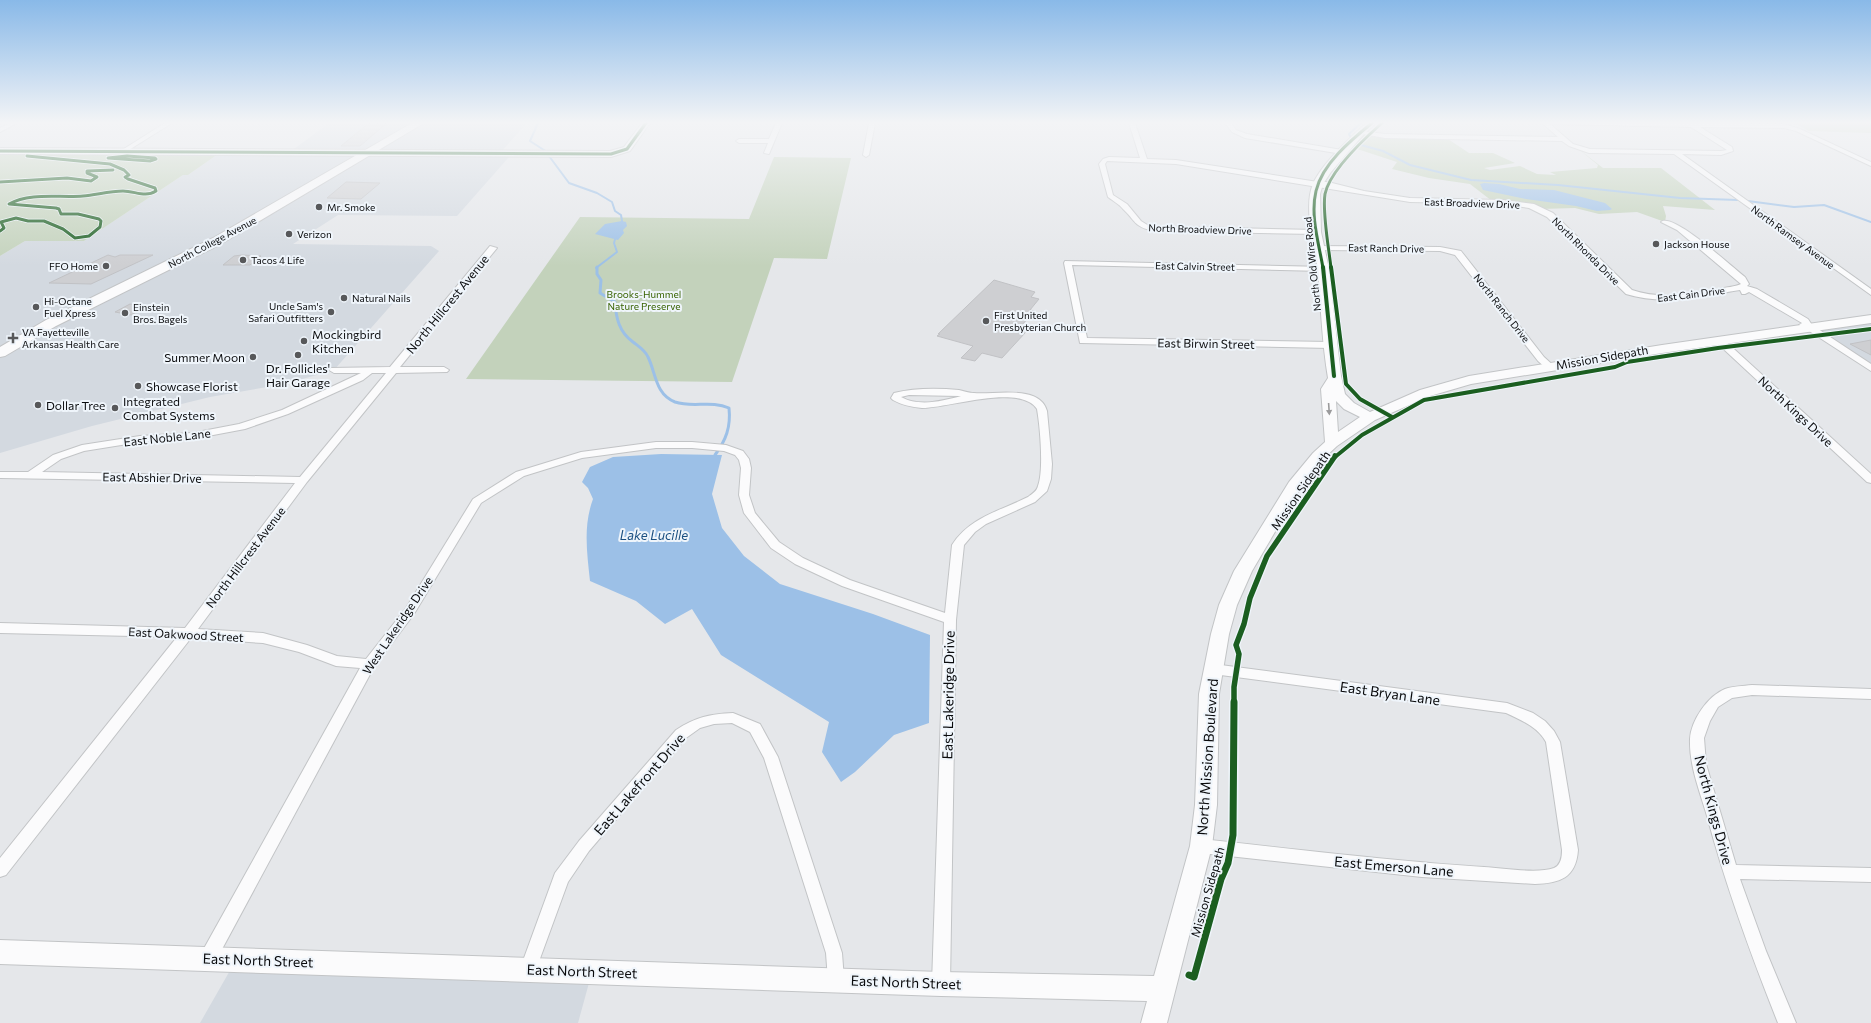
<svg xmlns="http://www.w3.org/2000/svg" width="1871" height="1023" viewBox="0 0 1871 1023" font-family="Commissioner,sans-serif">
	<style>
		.built { fill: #d3d9e0 }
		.green { fill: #c3d2bb }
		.water { fill: #9cc0e7 }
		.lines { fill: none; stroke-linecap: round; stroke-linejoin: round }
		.stream-far1 { stroke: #9cc0e7; stroke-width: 2 }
		.stream { stroke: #9cc0e7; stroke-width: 3 }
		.building { fill: #cecfd2; stroke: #c1c2c5 }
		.street-casing { stroke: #c2c4c6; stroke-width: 2 }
		.secondary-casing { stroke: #c2c4c6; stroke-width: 2 }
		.primary-casing { stroke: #c2c4c6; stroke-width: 2 }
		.street { fill: #fbfbfc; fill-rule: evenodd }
		.secondary { fill: #fbfbfc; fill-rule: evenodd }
		.primary { fill: #fbfbfc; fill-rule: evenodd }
		.cycleway-far3-casing { stroke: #eff5fb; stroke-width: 4.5 }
		.cycleway-far2-casing { stroke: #eff5fb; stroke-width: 6 }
		.cycleway-far1-casing { stroke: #eff5fb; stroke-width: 8 }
		.cycleway-casing { stroke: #eff5fb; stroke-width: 10 }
		.cycleway-far3 { stroke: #1b5e20; stroke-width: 3 }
		.cycleway-far2 { stroke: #1b5e20; stroke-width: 4 }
		.cycleway-far1 { stroke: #1b5e20; stroke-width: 5.5 }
		.cycleway { stroke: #1b5e20; stroke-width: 7 }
		.oneway { fill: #9b9b9c }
		.poi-dot { fill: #57585a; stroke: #eff5fb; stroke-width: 1.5 }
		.labels { text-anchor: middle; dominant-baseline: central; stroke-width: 4; stroke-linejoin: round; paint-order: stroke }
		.far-street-label { font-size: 10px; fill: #0a0b0d; stroke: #eff5fb }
		.far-poi-label { font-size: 10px; fill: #0a0b0d; stroke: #eff5fb; text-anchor: start }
		.far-park-label { font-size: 10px; fill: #386302; stroke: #eff5fb }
		.street-label { font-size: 12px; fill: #0a0b0d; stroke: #eff5fb }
		.poi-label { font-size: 12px; fill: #0a0b0d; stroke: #eff5fb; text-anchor: start }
		.water-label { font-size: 13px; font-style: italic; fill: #1a4f81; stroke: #eff5fb }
		.near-street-label { font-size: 14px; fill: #0a0b0d; stroke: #eff5fb }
	</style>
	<rect width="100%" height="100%" fill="#e5e7ea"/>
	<path class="built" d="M329,123H527L500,153H510L506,157H509L457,216L338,215L293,244L431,246L439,251L334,370L285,384L210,397L92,426L0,453V256L25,241H84L183,175H188L221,152H290Z
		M1871,319V363H1864L1809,327Z
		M236,960L592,972L578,1023H200Z"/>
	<path class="green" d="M1794,123H1871V133L1809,131Z
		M1360,133L1378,135L1445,137L1469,153H1493L1515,163L1484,168L1490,170L1520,166L1537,174L1556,175L1550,172L1597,168L1598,165L1576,147L1603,168H1661L1715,210L1663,206L1666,216L1665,222L1637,212L1599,214L1575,208L1540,209L1492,201L1470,184L1429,178L1392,169L1397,162L1348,146Z
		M0,151L221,152L188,175H183L84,241H25L0,256Z
		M774,157L851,158L827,259L774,258L732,382L466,379L580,217L749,219Z"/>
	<path class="water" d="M1484,183L1499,184L1520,189L1554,190L1605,203L1612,209L1610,210L1597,211L1576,206L1526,199L1483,190L1480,184Z
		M622,221L626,222L627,226L623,230L624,233L618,240L595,234L605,224Z
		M661,454L722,455L712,494L722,528L744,556L780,584L873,614L930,635L929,723L894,735L855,772L841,782L822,752L829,722L721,655L692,609L665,624L636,601L590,581C587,553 583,526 593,499L588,488L582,482L590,467L613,457Z"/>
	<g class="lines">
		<path class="stream-far1" d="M538,123L530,141L547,152
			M1350,136L1349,134L1361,123
			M1361,145L1383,151L1410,165L1471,180L1558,185L1680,198L1738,200
			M549,156L569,183L597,193L612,202L615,211L621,215L622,221L620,225
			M1748,201L1794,207L1824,205L1871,222
			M596,268L617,252L614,243L616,236"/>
		<path class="stream" d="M597,267V274L601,280L600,293L615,302C616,318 619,332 633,342C638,346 645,350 648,357C656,373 655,394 675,402C693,408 711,400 729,408C731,427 726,440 715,455"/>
	</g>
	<path class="building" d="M369,123H387L360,146H341Z
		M346,182L380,183L361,199L327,198Z
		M108,255L115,257L120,255H153L91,284L49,283Z
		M242,255L261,256L250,265H223L234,256Z
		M994,280L1035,292L1031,297L1039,299L1030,310L1035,311L1018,329L1025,331V333L1002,358L982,353L975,361L961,358L973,346L937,336L940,334H938Z
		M130,304L145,307L131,315L115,312Z
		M1871,340V355L1850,344Z"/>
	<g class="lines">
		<defs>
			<path id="street" d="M10,123H17L0,132V128Z
				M165,123H172L124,153L119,152Z
				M776,123H782L769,154L764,153L768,143H739L736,141L739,139H769Z
				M869,123H875L869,155L866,157L863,155Z
				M1129,123H1135L1147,159L1176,160L1318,182H1328L1364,191L1410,198L1503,200L1534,204L1553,213L1632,290C1661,300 1690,294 1719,289C1726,287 1735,287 1741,284L1677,230L1661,222C1673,212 1733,268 1745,277L1749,284L1747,286L1757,289L1808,319L1812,325L1871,364V371L1806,329L1799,325L1802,323L1749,292L1745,294H1742L1740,290C1701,296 1664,306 1626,294L1547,217L1529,208L1503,204L1410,202L1176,164L1107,161L1105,164L1113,195L1127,204L1141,221L1149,226L1316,230L1320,232L1316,234L1153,231C1133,226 1136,221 1123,209C1119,204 1113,201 1108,197L1099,164L1103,159L1109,157L1140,158Z
				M1225,123H1231L1236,130L1247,134L1342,150L1345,152L1342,154L1245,138L1232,132Z
				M1542,123L1784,124L1800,129L1871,162V166L1796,131L1784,128L1700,127L1732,147L1733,151L1721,155L1682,154L1871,289V295L1674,154L1589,153L1569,146L1562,141L1385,138L1357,133L1360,131L1385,134L1558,137ZM1550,124L1691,127L1727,150L1721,151L1590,149L1573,144Z
				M490,246L497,248L400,367H444L449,370L447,372L396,373L307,482L198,629L263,633L307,645L337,656L366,659L406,608L473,499L516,472L581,452L656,442H692L726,445L743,451L749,459L751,468L749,495L755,513L779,542L803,558L850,580L945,613L952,545C970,517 1000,511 1028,497C1032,494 1037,491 1038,486C1044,470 1040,426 1037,409C1020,383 948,408 922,408C911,407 902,405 893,400L891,398L894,393C914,388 937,388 959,390C964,391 969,393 974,393C994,395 1040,384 1047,411L1052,464L1051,479L1047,491L1035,502L986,524L975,532L964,545L956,620L950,984L947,990L941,992L935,990L932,984L944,622L842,586L795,564L771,548L744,513L739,495L741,468L739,460L735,455L724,451L692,448H656L582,458L524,476L481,503L414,614L374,667L214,964L208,966L202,964L200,958L202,952L360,668L336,666L299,652L263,643L191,638L6,875L0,877V858L177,637L0,633V623L185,628L295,483L0,478V472H28L53,455L82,445L140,436L192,433L239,424L282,410L361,373H334L329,370L331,368L390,367ZM372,373H386L300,477L42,472L61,459L84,451L140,442L192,439L245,429L288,414L363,380ZM909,395L959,396H961C943,401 919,407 901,397Z
				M1316,246L1440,247L1461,251L1544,357L1555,367L1553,369H1547L1538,361L1455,255L1440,251L1319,250H1316Z
				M1065,261L1326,267L1327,269L1323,271L1072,265L1087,338L1330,342L1334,345L1330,348L1080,343L1064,263Z
				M1720,338L1723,339L1871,474V483L1867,482L1717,343L1716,341Z
				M1213,664L1507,703L1533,713L1545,721L1554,731L1560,742L1578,850C1576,878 1560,883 1535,884L1422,877L1201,853L1196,851L1193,846L1196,841L1201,839C1295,849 1389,861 1484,867C1503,868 1537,874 1554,868C1561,865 1562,857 1562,850L1546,742C1538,727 1521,720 1506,713L1213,674L1208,672L1206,669L1208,666Z
				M1752,685L1871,689V699L1752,695L1732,698L1718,707L1710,721L1704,738L1706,764L1736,865L1871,868V882L1740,879L1766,951L1796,1023H1778C1751,955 1726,887 1707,816C1700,792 1689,765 1690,739C1691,720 1708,696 1725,689C1733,686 1743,686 1752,685Z
				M733,713L760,724L778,757L842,953L844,980L842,986L836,988L830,986L828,980L826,953L764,758L750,732L732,723L714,724L700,728L686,738L589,851L568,882L534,975L528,977L522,975L520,969L555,873L579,841L676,730C696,717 710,714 733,713Z"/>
			<path id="secondary" d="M642,123H650L630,151L611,157L0,154V148L610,151L624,147Z
				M1367,123H1376L1363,135L1331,172L1323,184L1320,194L1321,232L1329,269L1341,376L1345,394L1354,403L1370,412L1420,390L1469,376L1662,345L1871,315V323L1662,353L1471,384L1430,396L1375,420L1337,446L1323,459L1303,484L1252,571L1237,605L1229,634L1219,694L1217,805L1212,846L1167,1023H1141L1147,1001L941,996L0,964V940L941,972L1154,976L1190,846L1195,805L1199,694L1211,634L1219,605L1234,571L1289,482L1313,453L1325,442L1321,389L1328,378C1322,343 1321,307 1318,272C1315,248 1303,207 1313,184C1321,165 1351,136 1367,123ZM1336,401L1344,409L1360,417L1338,432Z"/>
			<path id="primary" d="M412,123H424L221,244L56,326L5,356L0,357V347L46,320L213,238Z"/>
		</defs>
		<use href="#street" class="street-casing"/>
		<use href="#secondary" class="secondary-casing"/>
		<use href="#primary" class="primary-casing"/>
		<use href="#street" class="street"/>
		<use href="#secondary" class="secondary"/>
		<use href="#primary" class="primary"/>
		<defs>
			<path id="cycleway-far3" d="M0,151L611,154L627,149L646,123
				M127,156L155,158L156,159L150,161L108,158Z
				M0,182L67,178L91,181L97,177L87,173V171L113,170
				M0,231L4,228L1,222L16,218L28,221H44L63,229L75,238L89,236L100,227L101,221L99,219L78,214H61L59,209L56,208L9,204C30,192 60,198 83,196C96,195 109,191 123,191C135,191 145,198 156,191L155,188L128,179L125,177L129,175L124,170L110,164L27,156
				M1323,268C1319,244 1310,216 1316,191C1322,164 1351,140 1372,123
				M1331,268C1329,249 1322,212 1325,194C1330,170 1364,139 1382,123"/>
			<path id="cycleway-far2" d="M1323,267L1334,376
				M1331,267L1346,384L1360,399L1392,417
				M1335,457L1362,435L1424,400L1615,367L1627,362L1718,348L1871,329"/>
			<path id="cycleway-far1" d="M1234,703V687L1239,654L1236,645L1244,624L1250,598L1267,556L1335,456"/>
			<path id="cycleway" d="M1189,975L1194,977L1221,879L1228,863L1233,835L1234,702"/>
		</defs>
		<use href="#cycleway-far3" class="cycleway-far3-casing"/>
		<use href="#cycleway-far2" class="cycleway-far2-casing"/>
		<use href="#cycleway-far1" class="cycleway-far1-casing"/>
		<use href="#cycleway" class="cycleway-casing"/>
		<use href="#cycleway-far3" class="cycleway-far3"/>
		<use href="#cycleway-far2" class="cycleway-far2"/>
		<use href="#cycleway-far1" class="cycleway-far1"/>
		<use href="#cycleway" class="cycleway"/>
	</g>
	<defs><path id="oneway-solid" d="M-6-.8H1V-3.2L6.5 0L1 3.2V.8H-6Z"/></defs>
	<use class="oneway" href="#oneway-solid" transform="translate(1329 409) rotate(86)"/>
	<linearGradient id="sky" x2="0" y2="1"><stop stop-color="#89b9e8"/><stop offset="0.46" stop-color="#f3f4f6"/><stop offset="1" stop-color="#f3f4f6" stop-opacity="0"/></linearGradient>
	<rect width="1871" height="266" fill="url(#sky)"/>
	<g class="poi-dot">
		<circle cx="319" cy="207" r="4"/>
		<circle cx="289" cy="234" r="4"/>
		<circle cx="1656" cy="244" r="4"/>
		<circle cx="243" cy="260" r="4"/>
		<circle cx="106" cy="266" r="4"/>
		<circle cx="344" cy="298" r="4"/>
		<circle cx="36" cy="307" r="4"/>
		<circle cx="331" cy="312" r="4"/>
		<circle cx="125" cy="313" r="4"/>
		<circle cx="986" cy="321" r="4"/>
		<path d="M11 332h4v4h4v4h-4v4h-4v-4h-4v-4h4z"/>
		<circle cx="304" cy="341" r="4"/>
		<circle cx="298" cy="355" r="4"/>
		<circle cx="253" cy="357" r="4"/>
		<circle cx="138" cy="386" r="4"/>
		<circle cx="38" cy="405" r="4"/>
		<circle cx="115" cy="408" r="4"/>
	</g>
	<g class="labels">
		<g class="far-street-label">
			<text transform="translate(1472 203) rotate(2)">East Broadview Drive</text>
			<text transform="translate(1200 229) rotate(2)">North Broadview Drive</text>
			<text transform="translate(1793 237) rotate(36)">North Ramsey Avenue</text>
			<text transform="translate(212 242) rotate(-28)">North College Avenue</text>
			<text transform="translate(1386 248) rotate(1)">East Ranch Drive</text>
			<text transform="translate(1586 251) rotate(45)">North Rhonda Drive</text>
			<text transform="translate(1312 264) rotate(-96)">North Old Wire Road</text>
			<text transform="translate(1195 266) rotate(1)">East Calvin Street</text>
			<text transform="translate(1691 294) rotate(-7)">East Cain Drive</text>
			<text transform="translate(1502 308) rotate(52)">North Ranch Drive</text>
		</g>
		<g class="far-poi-label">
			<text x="327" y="207">Mr. Smoke</text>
			<text x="297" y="234">Verizon</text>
			<text x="1664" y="244">Jackson House</text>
			<text x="251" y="260">Tacos 4 Life</text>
			<text x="98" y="266" text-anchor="end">FFO Home</text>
			<text x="352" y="298">Natural Nails</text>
			<text x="44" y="301">Hi-Octane<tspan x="44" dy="12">Fuel Xpress</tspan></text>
			<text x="323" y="306" text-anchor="end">Uncle Sam's<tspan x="323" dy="12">Safari Outfitters</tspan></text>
			<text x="133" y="307">Einstein<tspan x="133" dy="12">Bros. Bagels</tspan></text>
			<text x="994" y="315">First United<tspan x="994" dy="12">Presbyterian Church</tspan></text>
			<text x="22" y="332">VA Fayetteville<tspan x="22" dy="12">Arkansas Health Care</tspan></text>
		</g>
		<g class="far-park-label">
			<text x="644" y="294">Brooks-Hummel<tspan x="644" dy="12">Nature Preserve</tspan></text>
		</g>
		<g class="street-label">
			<text transform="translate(447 304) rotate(-51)">North Hillcrest Avenue</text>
			<text transform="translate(1206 343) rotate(1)">East Birwin Street</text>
			<text transform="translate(1602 357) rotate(-10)">Mission Sidepath</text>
			<text transform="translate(1796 411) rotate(43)">North Kings Drive</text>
			<text transform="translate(167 437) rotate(-6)">East Noble Lane</text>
			<text transform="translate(152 477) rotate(1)">East Abshier Drive</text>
			<text transform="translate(1300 490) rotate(-55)">Mission Sidepath</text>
			<text transform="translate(245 557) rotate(-53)">North Hillcrest Avenue</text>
			<text transform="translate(397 625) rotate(-56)">West Lakeridge Drive</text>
			<text transform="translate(186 634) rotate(3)">East Oakwood Street</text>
			<text transform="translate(1207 892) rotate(-74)">Mission Sidepath</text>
		</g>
		<g class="poi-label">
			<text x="312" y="334">Mockingbird<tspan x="312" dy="14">Kitchen</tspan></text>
			<text x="245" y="357" text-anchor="end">Summer Moon</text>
			<text x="298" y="368" text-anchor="middle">Dr. Follicles'<tspan x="298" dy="14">Hair Garage</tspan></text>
			<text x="146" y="386">Showcase Florist</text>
			<text x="123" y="401">Integrated<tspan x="123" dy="14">Combat Systems</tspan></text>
			<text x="46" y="405">Dollar Tree</text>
		</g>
		<g class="water-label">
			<text x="654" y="535">Lake Lucille</text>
		</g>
		<g class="near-street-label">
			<text transform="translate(1390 693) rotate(8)">East Bryan Lane</text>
			<text transform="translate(948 695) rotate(-89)">East Lakeridge Drive</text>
			<text transform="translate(1207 757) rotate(-86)">North Mission Boulevard</text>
			<text transform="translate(639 784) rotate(-49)">East Lakefront Drive</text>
			<text transform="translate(1714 810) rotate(75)">North Kings Drive</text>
			<text transform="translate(1394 866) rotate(5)">East Emerson Lane</text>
			<text transform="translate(258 960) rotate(2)">East North Street</text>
			<text transform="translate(582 971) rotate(2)">East North Street</text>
			<text transform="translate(906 982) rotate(2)">East North Street</text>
		</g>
	</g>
</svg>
